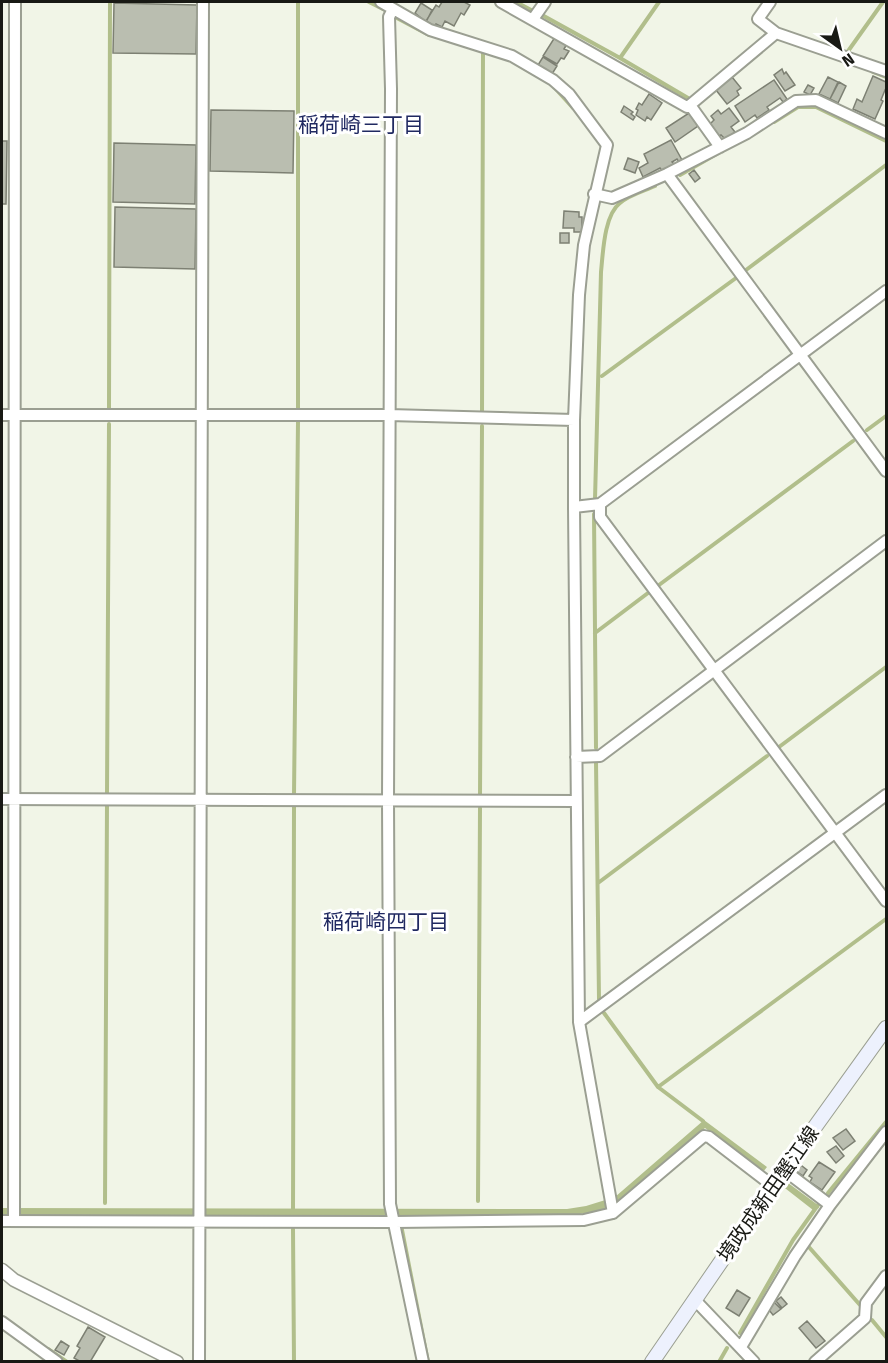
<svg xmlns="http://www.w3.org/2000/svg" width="888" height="1363" viewBox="0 0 888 1363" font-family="'Fira Sans','Noto Sans JP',sans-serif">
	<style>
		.water { fill: #b1be8b }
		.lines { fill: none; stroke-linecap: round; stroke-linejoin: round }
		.stream { stroke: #b1be8b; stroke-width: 4 }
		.building { fill: #babeb0; stroke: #7d8073; stroke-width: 1.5 }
		.minor-casing { stroke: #9b9f92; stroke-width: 14 }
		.tertiary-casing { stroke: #9b9f92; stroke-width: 15 }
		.secondary-casing { stroke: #9b9f92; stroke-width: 16 }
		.minor { stroke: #fff; stroke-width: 10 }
		.tertiary { stroke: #fff; stroke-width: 12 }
		.secondary { stroke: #edf1fd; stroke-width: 14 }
		.labels { text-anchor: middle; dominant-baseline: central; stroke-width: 6; stroke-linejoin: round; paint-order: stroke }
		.street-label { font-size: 20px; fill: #181914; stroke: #fff }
		.neighbourhood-label { font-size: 21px; fill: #202961; stroke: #fff }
	</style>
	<rect width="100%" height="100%" fill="#f1f5e7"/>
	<path class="water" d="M704,1120L767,1167L763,1172L705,1128L616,1205L602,1211L565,1216L2,1215V1208L567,1209L586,1206L615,1197Z
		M784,1180L818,1205L819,1208L813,1210L781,1185Z"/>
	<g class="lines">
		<path class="stream" d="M298,2V412
			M369,2L385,10
			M516,2L533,11
			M542,15L620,58L688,98
			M395,17L429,35
			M846,54L883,2
			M620,58L659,2
			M873,72L886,77
			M554,87L573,108
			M774,122L798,107H816L886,141
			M680,175L720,152
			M746,270L886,165
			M602,376L736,278
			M109,410L110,2
			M482,414L483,51
			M867,430L886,416
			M595,499L601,272C603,253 604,215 620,203C629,195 644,191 655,186
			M594,514L596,748
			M659,585L853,441
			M595,633L648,593
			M779,747L886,667
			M596,762L599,999
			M107,794L109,424
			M294,795L298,422
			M480,796L482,426
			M598,883L767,756
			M604,1013L658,1087L703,1121
			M658,1087L886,919
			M828,1193L886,1122
			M478,1201L480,808
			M105,1203L107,804
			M293,1216L294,807
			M401,1225L428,1362
			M293,1229L294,1362
			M808,1246L860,1305
			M872,1320L886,1337
			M740,1333L793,1240L818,1205
			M48,1349L67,1362
			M719,1362L727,1348"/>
	</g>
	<path class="building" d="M442,2H464L470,5L464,15L461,13L454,26L445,21L442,27L436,24L434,26L426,21L436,5L439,7Z
		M114,3L197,5L196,54L113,53Z
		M421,3L432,10L426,22L415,13Z
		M555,37L567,44L564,49L569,51L564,59L561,58L557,64L543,56Z
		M543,57L557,66L552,74L538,65Z
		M782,69L784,74L786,72L795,85L785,91L774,75Z
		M873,76L886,82V91L885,90L881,100L883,101L875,119L853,109L857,99L862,102Z
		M732,77L741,88L737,91L739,95L727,104L716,90Z
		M828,77L838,82L830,99L819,94Z
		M774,80L787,99L783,102L780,98L767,107L769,110L757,118L755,115L745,122L735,106Z
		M839,82L846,86L838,103L830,99Z
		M808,85L814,88L810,95L804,92Z
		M649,94L662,103L651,120L647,117L645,121L636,115L638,110L636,109L639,103L642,105Z
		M624,106L633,112L631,114L635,117L633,120L621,112Z
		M729,108L739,121L731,127L735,132L725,139L721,135L719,136L710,124L714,120L711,116L718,110L721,114Z
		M211,110L294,111L293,173L210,171Z
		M689,113L698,126L675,142L666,128Z
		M671,140L682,160L679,162L677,159L672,162L674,164L662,171L660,168L643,177L639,168L648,163L644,154Z
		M2,141H7L6,204H2Z
		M114,143L196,145L195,204L113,202Z
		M628,158L639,162L635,173L624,169Z
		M694,170L700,178L695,182L689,174Z
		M115,207L196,209L195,269L114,267Z
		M564,211L579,212V217H582V232H574V228H563Z
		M560,233H569V243H560Z
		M846,1129L855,1141L843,1150L833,1138Z
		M836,1146L844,1156L836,1163L827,1152Z
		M797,1162L807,1170L803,1176L792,1169Z
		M819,1162L835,1172L822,1190L810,1182L812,1178L809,1176Z
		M737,1290L750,1298L739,1316L726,1308Z
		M781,1297L787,1304L782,1308L776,1301Z
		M774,1302L781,1309L773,1315L769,1310Z
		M807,1321L825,1341L816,1348L799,1328Z
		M88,1327L105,1337L90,1362H81L74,1358L80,1348L77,1346Z
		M61,1341L69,1346L64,1355L55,1350Z"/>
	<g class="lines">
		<defs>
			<path id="minor" d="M381,2L430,30L512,56L553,80L569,94L607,145L584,245L579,295L574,420V507L579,1022L613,1213
				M501,2L687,107L690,105L720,147
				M393,9L389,17L391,89L388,801L390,1204L423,1362
				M533,19L545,2
				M776,33L886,71
				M690,105L776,33L758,19L770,2
				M667,174L886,471
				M594,194L612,198L667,174L747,133L796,101L816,100L886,133
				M2,415H389L574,420
				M600,504V517L886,901
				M574,507L600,504L886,291
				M576,757L600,756L886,541
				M2,799L576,801
				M579,1022L886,795
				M784,1170L830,1205
				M2,1221L394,1222L584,1220L613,1213L704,1136L709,1137L773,1186
				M14,1221L15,2
				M695,1300L754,1362
				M2,1322L57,1362
				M741,1347L795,1256L830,1205L886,1132
				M199,1362L203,2
				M815,1362L865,1318L866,1303L886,1276"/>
			<path id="tertiary" d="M2,1270L14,1280L177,1362"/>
			<path id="secondary" d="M652,1362L784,1170L886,1028"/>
		</defs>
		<use href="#minor" class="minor-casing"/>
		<use href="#tertiary" class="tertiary-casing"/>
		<use href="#secondary" class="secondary-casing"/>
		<use href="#minor" class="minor"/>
		<use href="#tertiary" class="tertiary"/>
		<use href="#secondary" class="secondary"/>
	</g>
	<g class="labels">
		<g class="street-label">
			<text transform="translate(768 1194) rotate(-55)">境政成新田蟹江線</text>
		</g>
		<g class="neighbourhood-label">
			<text x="361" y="125">稲荷崎三丁目</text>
			<text x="386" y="922">稲荷崎四丁目</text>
		</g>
	</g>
	<rect width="888" height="1363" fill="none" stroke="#181914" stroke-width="6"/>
	<g transform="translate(840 48) rotate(146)" stroke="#ffffff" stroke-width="4.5" paint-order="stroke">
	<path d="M0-4.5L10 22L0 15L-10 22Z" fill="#181914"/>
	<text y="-9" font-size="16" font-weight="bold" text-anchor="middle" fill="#181914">N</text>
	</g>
</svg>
